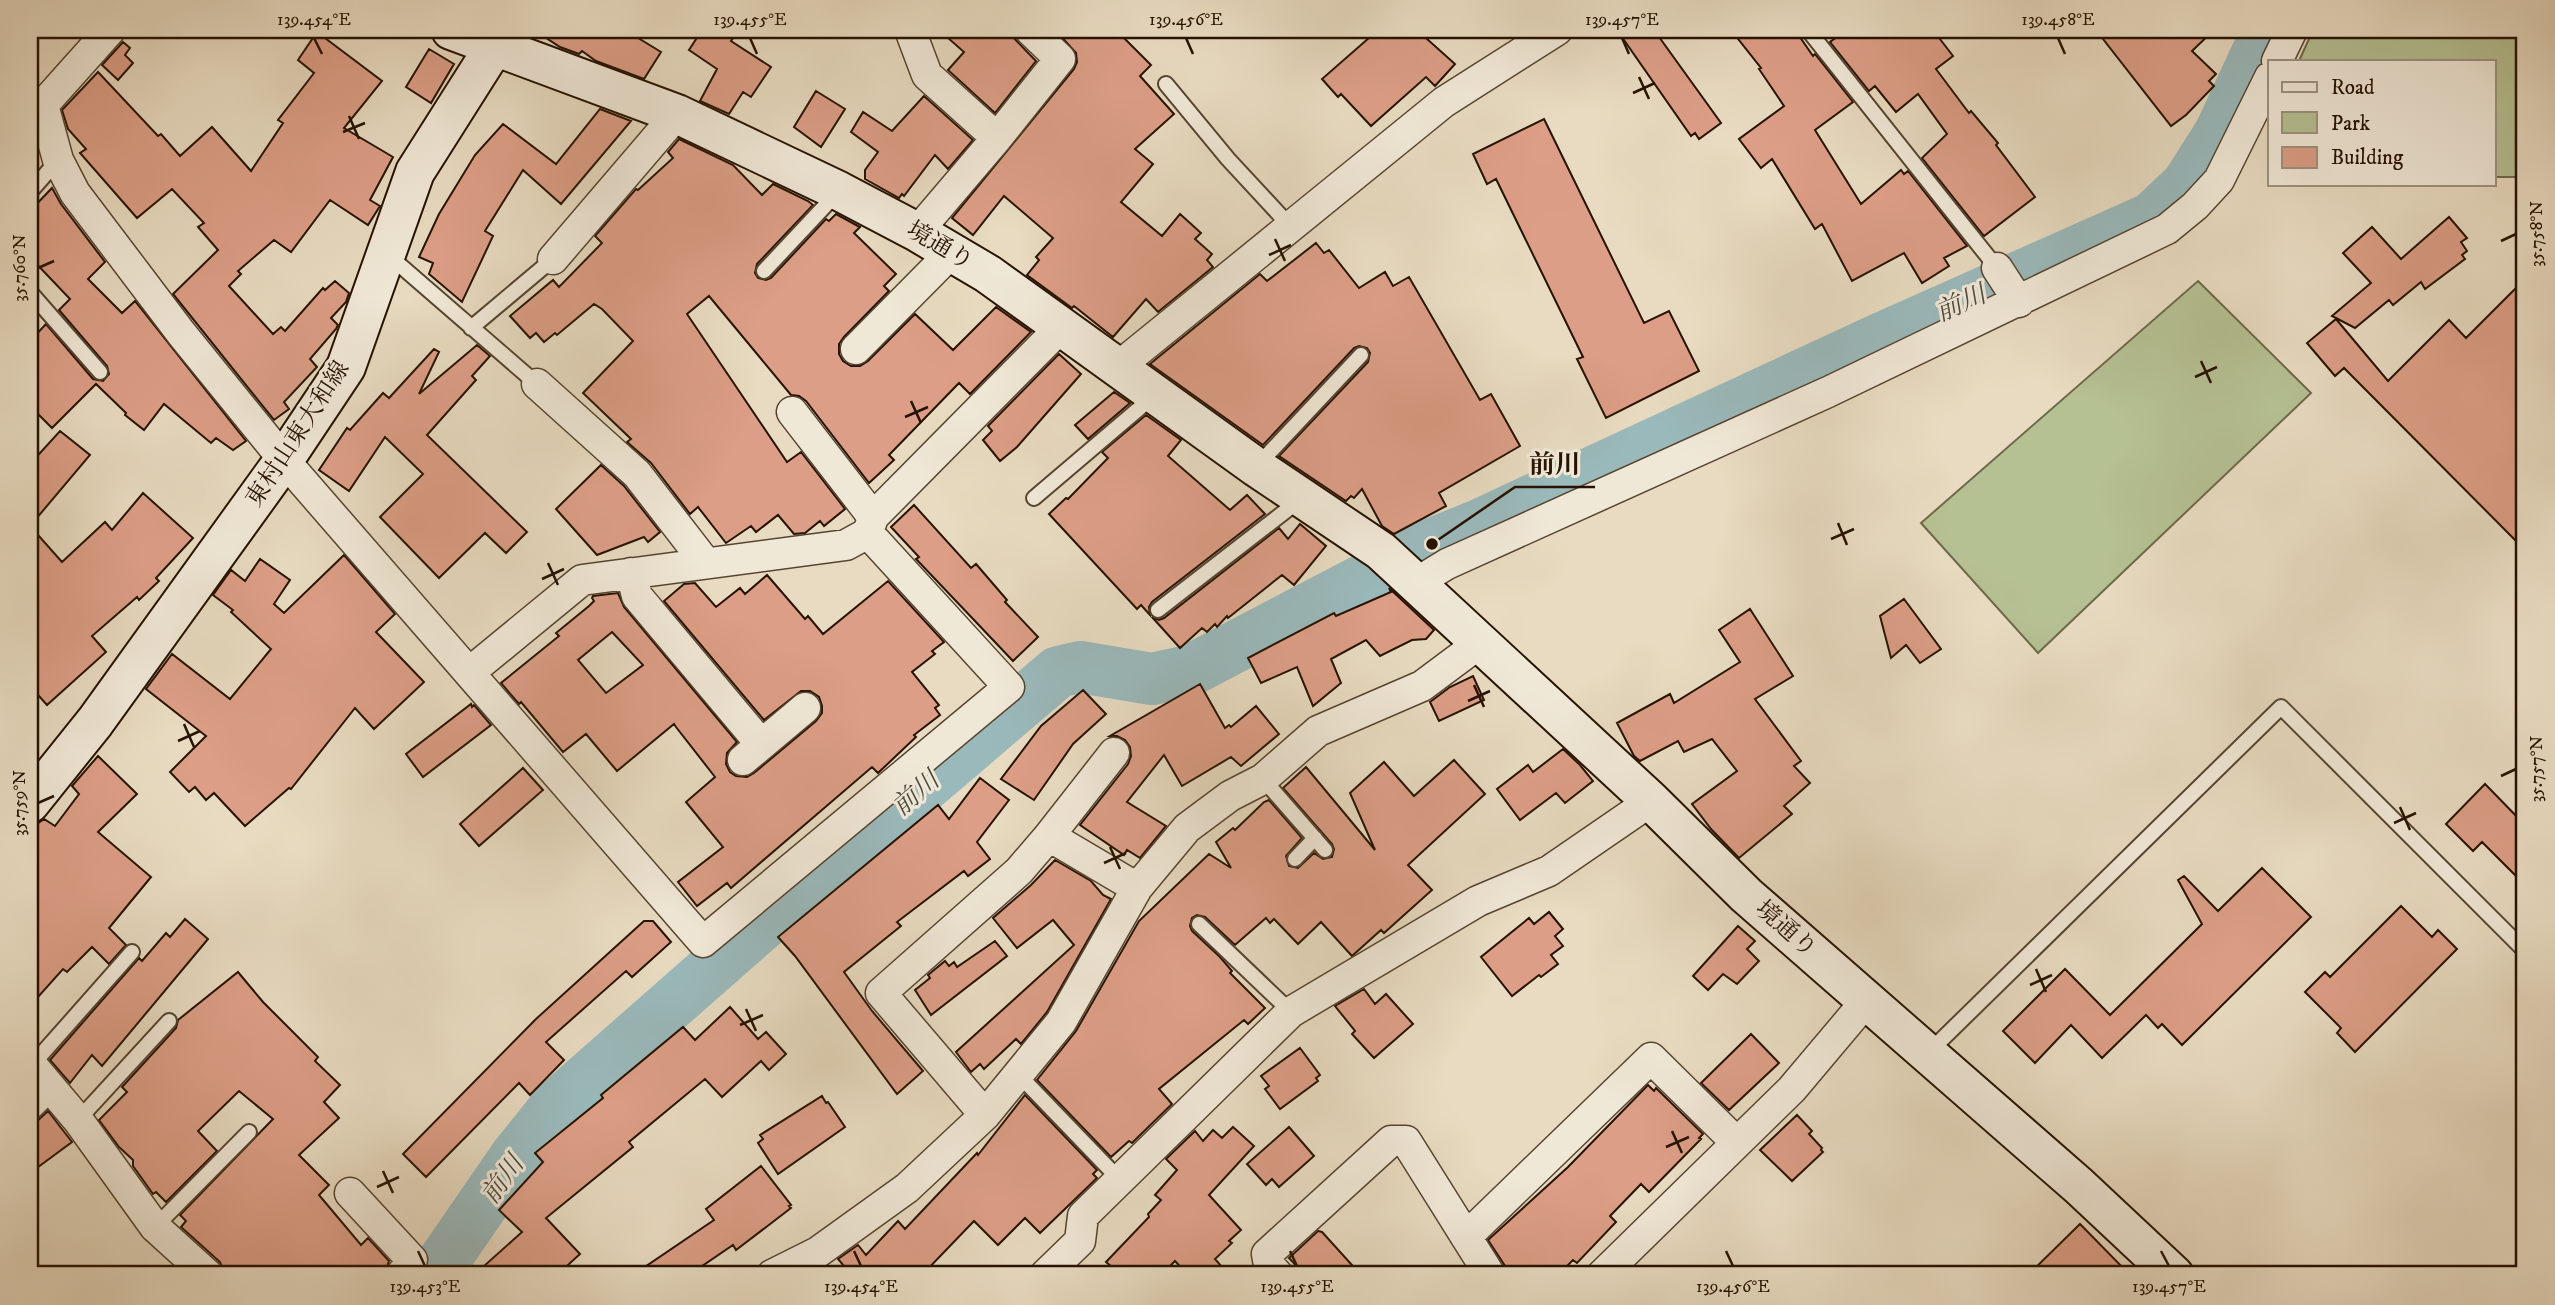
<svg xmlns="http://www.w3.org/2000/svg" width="2555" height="1305" viewBox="0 0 2555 1305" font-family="'IM FELL DW Pica','Noto Serif JP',serif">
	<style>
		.green { fill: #b5c093; stroke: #6e694a; stroke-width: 2 }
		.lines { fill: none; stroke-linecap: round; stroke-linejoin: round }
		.river { stroke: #9ab9bb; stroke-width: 52 }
		.building { fill: #dc9e86; stroke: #261200; stroke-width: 2; fill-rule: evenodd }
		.lane-casing { stroke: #564430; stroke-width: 18 }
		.street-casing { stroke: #564430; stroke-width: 33 }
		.secondary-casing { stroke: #261200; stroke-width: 42 }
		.lane { stroke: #f0e8d7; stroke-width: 14 }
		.street { stroke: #f0e8d7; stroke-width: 30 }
		.secondary { stroke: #f0e8d7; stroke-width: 38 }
		.ticks { fill: none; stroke: #261200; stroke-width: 2.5 }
		.labels { text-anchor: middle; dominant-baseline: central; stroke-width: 6; stroke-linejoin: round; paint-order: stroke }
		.street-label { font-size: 24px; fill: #261200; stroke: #f0e8d7 }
		.water-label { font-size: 26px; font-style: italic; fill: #4f4c41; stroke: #f0e8d7 }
		.leader { fill: none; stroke: #261200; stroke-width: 2.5 }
		.callout-dot { fill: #261200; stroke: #f0e8d7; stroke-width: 2.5 }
		.callout-label { font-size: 26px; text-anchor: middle; font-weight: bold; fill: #261200; stroke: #f0e8d7; stroke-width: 6; stroke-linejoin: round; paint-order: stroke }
		.neatline { fill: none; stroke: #261200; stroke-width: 2.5 }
		.ticks-label { font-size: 18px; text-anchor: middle; fill: #261200 }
	</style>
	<rect width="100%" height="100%" fill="#e8dbc1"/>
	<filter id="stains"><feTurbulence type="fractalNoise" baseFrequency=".00286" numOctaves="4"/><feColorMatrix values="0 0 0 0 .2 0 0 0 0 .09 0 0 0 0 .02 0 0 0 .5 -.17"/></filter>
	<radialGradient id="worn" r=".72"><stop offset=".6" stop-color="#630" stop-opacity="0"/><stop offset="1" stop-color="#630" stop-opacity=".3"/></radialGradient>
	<path class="green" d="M2313,30H2525V186L2516,177H2494V61H2299Z
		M2198,281L2311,393L2038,653L1921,523Z"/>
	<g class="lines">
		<path class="river" d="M434,1275L516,1156L557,1105L756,930L1058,672L1080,667L1152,679L1189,671L1432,544L1477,526L1882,338L2152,218L2187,185L2220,133L2268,30"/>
	</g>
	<path class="building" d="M534,30H625L661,52L644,79L596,61L582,51L579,54L560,47Z
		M702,30H739L731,41L771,67L751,97L743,92L729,114L700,101L717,69L689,50Z
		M939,30H1006L1036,61L995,113L948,70L964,52Z
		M1059,30H1116L1151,65L1140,76L1174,114L1135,149L1153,164L1121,202L1162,236L1180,214L1201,233L1195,239L1212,254L1207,260L1213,267L1158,312L1146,299L1113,337L1074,306L1072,308L1027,275L1039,260L1036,257L1053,238L1004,196L973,235L952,218L1074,69L1077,62L1076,53L1057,32Z
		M1378,30H1417L1455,64L1435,86L1426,77L1371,126L1341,94L1338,97L1322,79Z
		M1617,30H1654L1721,123L1699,139L1695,133L1691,136Z
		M1731,30H1795L1813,56L1815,54L1853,102L1815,130L1861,204L1901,170L1904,174L1908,171L1967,246L1944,258L1949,266L1922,283L1904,253L1852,281L1822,224L1815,229L1772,159L1761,168L1739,139L1784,106L1759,69L1761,68Z
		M1846,30H1933L1953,56L1936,69L1969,113L1971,111L1998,143L1996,145L2035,197L1984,236L1922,158L1947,134L1918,94L1896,112L1875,86L1869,91L1830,42Z
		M2096,30H2214L2192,51L2216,74L2209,81L2214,86L2186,115L2171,126Z
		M317,32L382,81L344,128L393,157L370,200L380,206L368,225L330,200L291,252L274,240L238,271L241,274L229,286L273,334L281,327L285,331L323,288L325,290L335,281L349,293L346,302L331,318L338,325L336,329L310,359L317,367L284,402L289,409L274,420L173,294L218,250L198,227L204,223L172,189L137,218L80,153L86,149L68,129L62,110L98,72L158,136L161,134L180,156L212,127L251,171L283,123L278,120L314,73L298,60Z
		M123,42L130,48L125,55L133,63L118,80L102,65Z
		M429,49L454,64L431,103L406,87Z
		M816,91L845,109L821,147L794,127Z
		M924,96L973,140L948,169L935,155L904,196L902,194L899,198L865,179V170L878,152L851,132L863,112L892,131Z
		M600,109L631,121L561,204L523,170L485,231L493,236L462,302L429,274L433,263L419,257L439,214L475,155L503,124L556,164Z
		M1544,119L1644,323L1669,311L1699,371L1606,418L1577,359L1583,357L1496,179L1487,184L1473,154Z
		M679,139L733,165L762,195L773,184L808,201L813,205L757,264L755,273L758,278L766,280L771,278L826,219L829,221L836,214L858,226L860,227L854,233L896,274L884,286L889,291L844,337L839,344V354L843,361L851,366H860L868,361L915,314L953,350L996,307L1031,332L970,394L959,383L889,455L894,460L869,483L806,401L799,396L791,395L709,296L687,314L787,462L801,452L845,509L824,526L820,521L805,533L794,534L778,515L756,532L751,526L726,543L698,507L690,514L651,463L627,442L631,439L583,393L633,341L602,309L594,304L557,335L555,333L544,342L536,333L530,338L510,316L553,280L559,287L602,243L595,236L636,189L638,190L673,158L668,152Z
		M52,188L61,204L105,262L88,279L122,313L135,301L246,441L233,450L216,438L211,443L164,404L144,430L125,415L126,413L96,384L52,428L30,406V341L46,324L93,379L103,381L109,374L107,366L59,310L70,299L30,257V211Z
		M2449,217L2467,238L2461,242L2467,251L2462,255L2465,259L2425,289L2421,282L2393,305L2389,300L2355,328L2332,316L2371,283L2343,253L2372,227L2401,259Z
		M1316,243L1324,253L1329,250L1359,288L1385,272L1393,286L1409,277L1480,400L1491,394L1520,446L1439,493L1446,506L1394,534L1382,526L1362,489L1354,498L1351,496L1346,501L1279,456L1368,362L1370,353L1367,348L1359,346L1354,348L1263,445L1150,364L1260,274L1267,281Z
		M2525,279V550L2344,368L2335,376L2307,343L2336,319L2388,381L2449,320L2466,338Z
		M477,345L490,356L472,376L476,380L427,435L527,532L506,553L485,533L439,578L380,517L423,474L385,437L349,491L319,470L347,428L350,430L383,393L389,398L434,349L439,352L419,394Z
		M1059,354L1081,374L1017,447L1000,461L983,440L992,431L988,426Z
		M1114,392L1130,403L1088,439L1075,425Z
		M1146,415L1181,440L1168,456L1230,510L1247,495L1265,514L1152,602L1149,607L1150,615L1141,605L1137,609L1049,514L1066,498L1068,499L1108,458L1102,452Z
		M60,431L90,455L30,526V464Z
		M601,465L624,486L660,532L648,542L644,537L597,555L556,509Z
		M143,493L193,538L156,578L159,581L139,600L137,597L92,636L106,652L47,705L30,686V526L62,562L105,522L112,530Z
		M914,505L971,568L976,564L1007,600L1005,602L1038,637L1013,661L916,559L919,557L891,527Z
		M1300,524L1326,546L1294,585L1282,575L1228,618L1227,616L1217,627L1215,624L1207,632L1202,628L1180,648L1152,617L1159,620L1164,618L1279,528L1288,539Z
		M344,555L395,614L376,632L424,682L374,729L355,708L291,789L289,788L245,826L214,793L206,800L195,787L189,792L170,772L206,736L146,689L172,654L230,699L271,649L231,612L233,610L213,595L231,570L245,581L260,559L290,580L274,604L284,613Z
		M767,575L805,619L808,616L823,634L888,581L944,642L932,651L935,654L912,672L939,705L935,708L940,715L914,735L916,737L878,773L872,767L731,888L727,883L697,906L678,882L723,847L686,802L715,777L676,727L674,724L617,771L586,734L563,752L521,702L519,704L501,683L559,636L556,633L589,606L594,601L592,598L593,596L618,593L624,607L737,742L727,753L726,764L730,772L736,776L747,777L754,773L816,721L822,713V706L819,697L810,691H801L764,720L664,601L684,584L695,583L716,607L740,588L745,594ZM612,632L643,665L606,693L578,660Z
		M1389,588L1434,630L1426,639L1412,640L1380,656L1366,640L1331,659L1341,683L1313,706L1297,667L1261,683L1248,658L1334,613L1336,616L1391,592Z
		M1904,599L1941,649L1920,663L1906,645L1891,658L1880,616Z
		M1750,609L1793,676L1755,699L1801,761L1794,766L1810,783L1784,806L1792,814L1739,858L1711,829L1692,804L1737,771L1712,739L1684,752L1678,741L1640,761L1634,756L1617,723L1670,694L1674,703L1740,662L1719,630Z
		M1473,676L1484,700L1439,721L1430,702L1450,687Z
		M1200,684L1225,728L1229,725L1231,727L1256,706L1279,734L1241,766L1231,757L1182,786L1164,755L1127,802L1166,826L1140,858L1127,850L1124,855L1080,825L1128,764L1131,756L1130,747L1125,740L1117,736H1110Z
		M1083,690L1106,714L1073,744L1034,800L1001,779L1041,726Z
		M471,704L472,707L474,705L491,725L423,777L406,754Z
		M1563,749L1580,765L1593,781L1565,803L1556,793L1520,820L1497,789L1528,765L1533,772Z
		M98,756L137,794L98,832L151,877L109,928L126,945L109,964L92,947L67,972L63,969L30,1006V833L37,824L44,819L55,826L79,794L72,786Z
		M1454,760L1485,794L1408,865L1432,890L1384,933L1381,930L1352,956L1321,922L1298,944L1274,919L1270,923L1266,918L1235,945L1205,917L1197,915L1192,918L1190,926L1192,931L1220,957L1232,971L1230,973L1265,1008L1248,1024L1244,1020L1159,1089L1172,1104L1132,1143L1129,1141L1111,1157L1037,1080L1076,1031L1139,921L1209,854L1231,868L1216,842L1233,828L1235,830L1264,802L1269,800L1302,838L1286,856L1289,866L1298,868L1314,853L1323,859L1332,857L1334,849L1332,844L1283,788L1306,767L1375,850L1350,793L1384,762L1414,796Z
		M523,768L543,790L479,846L460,824Z
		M980,778L1009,800L977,842L990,859L968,876L964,871L897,922L901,926L844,972L872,1011L923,1071L897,1094L795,956L778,937L938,805L949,819Z
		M2485,784L2525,825V885L2482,842L2473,851L2446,824Z
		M1055,860L1091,881L1103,895L1111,899L1047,1012L1021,1044L1016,1039L984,1069L980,1064L971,1072L956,1052L1074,945L1053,920L1017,948L993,918L1031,885Z
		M2262,868L2311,917L2182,1045L2162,1024L2158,1028L2146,1015L2102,1058L2071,1025L2035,1063L2003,1031L2065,969L2110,1015L2202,924L2178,880L2184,876L2218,911Z
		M2401,906L2432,937L2438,930L2457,949L2355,1052L2337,1033L2341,1028L2305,992L2325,972L2330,977Z
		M1549,912L1563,929L1555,936L1563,946L1551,955L1558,964L1541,977L1539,975L1512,996L1481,957L1529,918L1534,924Z
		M185,919L208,939L102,1066L92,1055L70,1083L50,1060L139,958L142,961L166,933L170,937Z
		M644,921H653L671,942L632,977L626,971L546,1042L564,1060L530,1095L519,1083L426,1177L403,1154L536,1019Z
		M1738,926L1755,941L1747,949L1759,961L1737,984L1723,974L1708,990L1693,976Z
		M995,941L1007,956L931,1015L915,990L930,978L928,975L945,961L949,966L954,962L957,967Z
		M238,972L263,1002L318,1057L315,1061L340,1085L324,1102L339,1118L299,1155L329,1185L319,1195L361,1245L368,1238L389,1261L384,1275H225L220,1262L181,1227L186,1221L180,1215L273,1119L239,1091L198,1131L217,1151L166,1202L156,1192L153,1194L133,1166V1160L119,1147L99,1120L127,1092L122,1087L176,1028L178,1020Z
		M1364,989L1375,1004L1386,994L1413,1024L1374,1058L1352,1034L1355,1031L1335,1006Z
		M730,1007L758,1039L766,1032L786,1054L769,1070L761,1061L722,1097L705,1079L629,1142L633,1147L546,1218L580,1254L557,1275H474L522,1232L499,1210L543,1162L535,1153L603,1098L601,1095L683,1027L695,1040Z
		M1751,1034L1779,1063L1729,1110L1701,1083Z
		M1300,1048L1320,1075L1316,1078L1318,1081L1280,1109L1265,1089L1269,1086L1261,1076Z
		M1648,1085L1654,1091L1656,1088L1703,1134L1699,1138L1701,1139L1649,1192L1641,1184L1610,1216L1616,1222L1577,1263L1573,1260L1558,1275H1511L1488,1240L1568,1167Z
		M1025,1095L1097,1170L1093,1174L1097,1178L1040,1233L1025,1218L998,1245L974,1221L922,1275H846L849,1272L838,1259L858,1245L866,1255L898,1221L905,1229L977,1153L978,1155Z
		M822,1096L826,1103L828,1102L845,1127L778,1174L758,1143L763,1139L760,1135Z
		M48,1111L72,1142L30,1173V1124L36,1122Z
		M1797,1115L1812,1131L1809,1134L1822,1148L1821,1150L1823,1152L1792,1181L1760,1150Z
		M1233,1127L1254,1146L1209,1195L1241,1230L1229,1241L1232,1243L1215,1259L1229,1275H1188L1175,1261L1161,1275H1121L1106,1262L1149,1217L1148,1214L1161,1200L1155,1195L1177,1170L1166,1159L1195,1131L1203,1141L1213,1130L1222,1138Z
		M1289,1127L1314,1156L1279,1187L1272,1179L1266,1185L1247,1164Z
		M761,1166L791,1205L789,1206L791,1208L736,1250L733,1245L689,1275H633L714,1220L706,1209Z
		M2080,1224L2130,1275H2028Z
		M1318,1231L1322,1232L1361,1275H1305L1289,1258Z"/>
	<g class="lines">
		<defs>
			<path id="lane" d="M1808,30L1997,268
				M1166,84L1228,159L1291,227
				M30,192L58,160
				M387,254L537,384
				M764,271L838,192
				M30,292L100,372
				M471,328L553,259
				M1257,466L1361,355
				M1034,498L1155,395
				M1158,610L1301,499
				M1263,779L1325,850
				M1295,859L1315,838
				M1199,924L1291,1012
				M1929,1052L2281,707L2525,951
				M32,1065L132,952
				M1018,1074L1120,1180
				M30,1115L54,1092
				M78,1120L169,1021
				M155,1227L249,1132"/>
			<path id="street" d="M110,30L43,105L58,160L75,193L181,333L284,460L703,942L1009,687L868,533
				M910,30L927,75L997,138
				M2277,61L2292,30
				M917,232L997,138L1060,59L1030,30
				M553,259L677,114
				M1997,268L2019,302
				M856,349L951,253
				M1118,367L1444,102L1557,30
				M537,384L637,474L705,562
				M792,412L873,517
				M631,573L637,596L761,744
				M1416,583L1447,564L1828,392L2167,229L2195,206L2219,180L2270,77
				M470,672L582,580L846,545L868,533L873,517L1062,326
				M743,760L805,708
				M1049,836L1114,753
				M30,1063L78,1120L155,1227L208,1275
				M985,1115L881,993L1019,871L1049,836L1137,888
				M350,1193L412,1260L401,1275
				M1466,1237L1651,1058L1736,1142
				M772,1275L818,1252L907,1188L985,1115L1061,1022L1137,888L1187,828L1230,796L1263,779L1318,731L1422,686L1481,642
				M1045,1275L1080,1241L1083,1216L1291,1012L1478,901L1549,871L1651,801
				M1278,1275L1269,1265L1267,1254L1391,1141H1406L1490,1275
				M1602,1275L1792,1089L1867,1000"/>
			<path id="secondary" d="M451,30L677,114L839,191L917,232L988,274L1256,467L1381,551L1651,801L1746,895L2079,1186L2174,1275
				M30,803L95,722L284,460L346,367L415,172L505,30"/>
		</defs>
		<use href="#lane" class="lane-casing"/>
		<use href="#street" class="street-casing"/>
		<use href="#secondary" class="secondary-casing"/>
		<use href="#lane" class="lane"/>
		<use href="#street" class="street"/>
		<use href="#secondary" class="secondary"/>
	</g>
	<path class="ticks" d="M314,38L322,54M750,38L757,54M1186,38L1193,54M1622,38L1629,54M2058,38L2065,54M1639,77L1649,99M1633,93L1655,83M349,116L359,139M343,132L365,123M1275,239L1285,261M2501,241L2516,234M1269,255L1291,245M38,268L54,261M2201,361L2211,383M2195,377L2217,367M911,401L921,423M905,417L928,407M1838,523L1847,545M1831,539L1854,529M548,563L558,585M542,579L564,569M1474,685L1484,707M1468,701L1490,691M184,724L194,747M178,741L200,731M2501,776L2516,769M38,803L54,796M2400,807L2410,830M2394,823L2416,813M1110,847L1120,869M1104,863L1126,853M2036,969L2046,992M2030,985L2052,975M746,1009L756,1031M740,1025L763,1015M1672,1131L1682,1153M1666,1147L1689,1137M383,1171L393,1193M377,1187L399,1177M418,1251L425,1266M854,1251L861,1266M1290,1251L1297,1266M1726,1251L1733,1266M2161,1251L2169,1266"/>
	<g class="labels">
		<g class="street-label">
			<text transform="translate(940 246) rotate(30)">境通り</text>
			<text transform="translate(298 434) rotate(-57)">東村山東大和線</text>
			<text transform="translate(1786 929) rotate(41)">境通り</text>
		</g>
		<g class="water-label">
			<text transform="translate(1961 304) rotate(-24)">前川</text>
			<text transform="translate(916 794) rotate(-41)">前川</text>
			<text transform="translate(503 1180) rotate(-54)">前川</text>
		</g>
	</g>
	<path class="leader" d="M1432 544L1515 487H1595"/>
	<circle class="callout-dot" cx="1432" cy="544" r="7"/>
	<g class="callout-label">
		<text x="1555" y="473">前川</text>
	</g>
	<rect width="2555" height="1305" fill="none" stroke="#e8dbc1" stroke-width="77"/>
	<rect x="2268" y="60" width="228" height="126" fill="#f0e8d7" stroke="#9f9281" stroke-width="2"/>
	<rect x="2282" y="82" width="35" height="10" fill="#f0e8d7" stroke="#9f9281" stroke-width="2"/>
	<text x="2331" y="94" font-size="21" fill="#261200">Road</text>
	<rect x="2282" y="112" width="35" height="21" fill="#b5c093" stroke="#9f9281" stroke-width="2"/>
	<text x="2331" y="130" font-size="21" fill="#261200">Park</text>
	<rect x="2282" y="147" width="35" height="21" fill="#dc9e86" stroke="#9f9281" stroke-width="2"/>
	<text x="2331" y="164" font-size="21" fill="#261200">Building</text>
	<rect x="38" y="38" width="2478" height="1228" class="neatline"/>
	<g class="ticks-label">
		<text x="314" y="25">139.454°E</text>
		<text x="750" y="25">139.455°E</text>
		<text x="1186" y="25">139.456°E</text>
		<text x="1622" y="25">139.457°E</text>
		<text x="2058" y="25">139.458°E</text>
		<text transform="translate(2536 234) rotate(-90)" y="6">35.758°N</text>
		<text transform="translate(19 268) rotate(-90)" y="6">35.760°N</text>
		<text transform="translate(2536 769) rotate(-90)" y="6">35.757°N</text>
		<text transform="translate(19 803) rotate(-90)" y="6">35.759°N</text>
		<text x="425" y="1292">139.453°E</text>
		<text x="861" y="1292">139.454°E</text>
		<text x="1297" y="1292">139.455°E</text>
		<text x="1733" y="1292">139.456°E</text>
		<text x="2169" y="1292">139.457°E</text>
	</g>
	<rect width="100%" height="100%" filter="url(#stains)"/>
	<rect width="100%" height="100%" fill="url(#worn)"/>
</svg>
